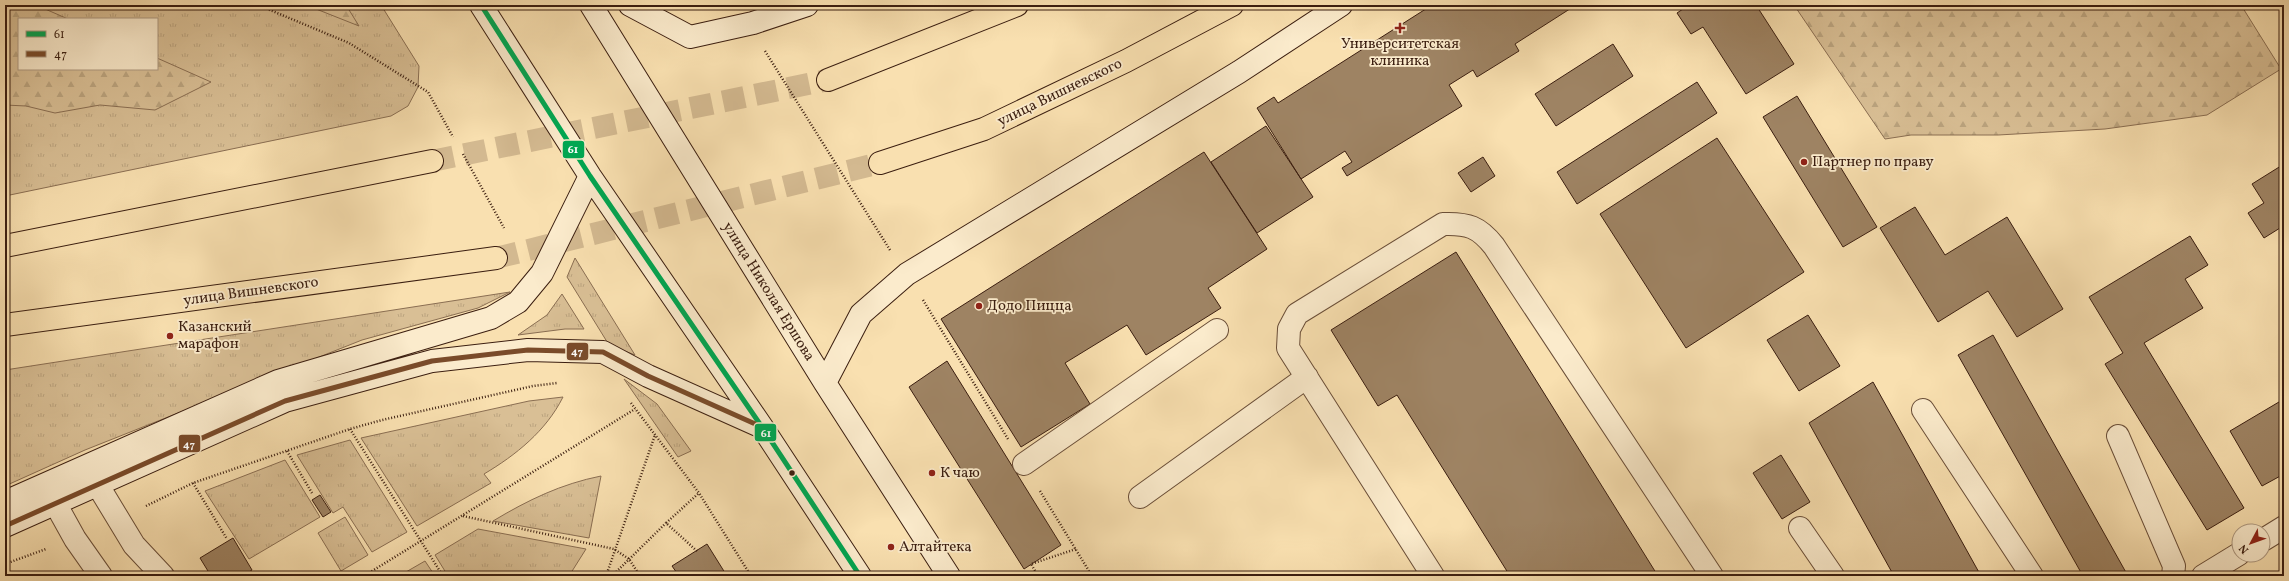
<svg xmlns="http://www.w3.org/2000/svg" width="2289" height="581" viewBox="0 0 2289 581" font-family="Vollkorn,serif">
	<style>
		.grass { fill: url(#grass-tufts); stroke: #8a6e52; fill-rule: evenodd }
		.forest { fill: url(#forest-firs); stroke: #8a6e52 }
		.building { fill: #9e8363; stroke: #3b1e10 }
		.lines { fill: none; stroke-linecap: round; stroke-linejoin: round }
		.primary-tunnel { stroke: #d3b990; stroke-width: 22; stroke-dasharray: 22 11; stroke-linecap: butt }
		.service-casing { stroke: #6a4e38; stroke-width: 24 }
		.secondary-casing { stroke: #3b1e10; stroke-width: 24 }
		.primary-casing { stroke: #3b1e10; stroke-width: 24 }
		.path { stroke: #3b1e10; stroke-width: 2.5; stroke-dasharray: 1 2; stroke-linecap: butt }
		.service { stroke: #fbebcc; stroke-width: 22 }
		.secondary { stroke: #fbebcc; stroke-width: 22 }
		.primary { stroke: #f9e0b0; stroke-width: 22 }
		.bus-1-casing { stroke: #fbebcc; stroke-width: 8 }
		.bus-2-casing { stroke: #fbebcc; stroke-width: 8 }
		.bus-1 { stroke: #00a651; stroke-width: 5 }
		.bus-2 { stroke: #7a4b2a; stroke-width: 5 }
		.poi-dot { fill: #8f2418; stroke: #fbebcc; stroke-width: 1.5 }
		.bus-dot { fill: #3b1e10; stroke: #fbebcc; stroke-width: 1.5 }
		.labels { text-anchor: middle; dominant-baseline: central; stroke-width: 3.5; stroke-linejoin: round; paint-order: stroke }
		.poi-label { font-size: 15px; fill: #3b1e10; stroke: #fbebcc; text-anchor: start }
		.street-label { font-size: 15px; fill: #3b1e10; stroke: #fbebcc }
		.line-badge { stroke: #fbebcc; stroke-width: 1.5 }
		.badge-label { font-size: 11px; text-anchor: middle; font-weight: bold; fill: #fff }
	</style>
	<defs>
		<pattern id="grass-tufts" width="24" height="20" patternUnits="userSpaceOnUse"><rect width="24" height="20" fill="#d9bf95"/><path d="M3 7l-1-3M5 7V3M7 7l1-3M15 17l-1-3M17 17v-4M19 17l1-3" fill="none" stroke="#bba47f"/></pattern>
		<pattern id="forest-firs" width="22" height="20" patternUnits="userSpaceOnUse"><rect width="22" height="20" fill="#d9bf95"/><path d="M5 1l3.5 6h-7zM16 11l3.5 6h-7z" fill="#bba47f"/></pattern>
	</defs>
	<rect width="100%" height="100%" fill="#f9e0b0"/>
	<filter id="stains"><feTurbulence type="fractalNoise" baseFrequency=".005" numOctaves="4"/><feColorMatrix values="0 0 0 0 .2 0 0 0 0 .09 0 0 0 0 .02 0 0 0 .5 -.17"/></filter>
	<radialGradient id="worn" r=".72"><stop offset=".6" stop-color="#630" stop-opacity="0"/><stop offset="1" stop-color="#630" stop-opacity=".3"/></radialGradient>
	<path class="grass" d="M5,5H381L419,66L418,87L408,106L391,116L5,196ZM19,19H157V69H19Z
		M575,258L635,355L609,345L567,277Z
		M510,292L478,308L362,340L85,450L5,486V370Z
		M562,294L584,329H565L518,335L547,315Z
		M624,379L657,404L691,451L678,457Z
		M563,397C546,431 516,455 484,474L491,483L417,526L361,438L529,401Z
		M350,440L407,532L372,552L343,507L333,513L297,455Z
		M285,460L320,517L249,559L205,491Z
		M601,476L589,538L493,521C528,500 561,484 601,476Z
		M345,517L368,555L341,571L318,533Z
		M478,529L586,549L569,576H448L435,555Z
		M425,561L435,576H399Z"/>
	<path class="forest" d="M5,5H36L68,19H19V69H157V58L211,82L155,110L100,105L55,113L26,106L5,105Z
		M306,5H346L359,26Z
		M1794,5H2241L2281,69L2207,115L2105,129L1998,135H1911L1885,139Z"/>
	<path class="building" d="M1432,5H1576L1515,44L1519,51L1477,77L1473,70L1449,85L1462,106L1347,176L1342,168L1352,162L1345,151L1301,179L1257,108L1274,97L1278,103Z
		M1756,5L1794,64L1746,94L1703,27L1691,34L1677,13L1689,5Z
		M1613,44L1633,76L1556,126L1535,94Z
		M1697,82L1717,113L1577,204L1557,172Z
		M1797,96L1877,227L1843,247L1763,117Z
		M1266,126L1313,197L1257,233L1211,162Z
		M1717,138L1804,272L1686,348L1600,214Z
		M1204,152L1267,249L1208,288L1221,308L1146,355L1127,325L1065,363L1090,404L1021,447L941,319Z
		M1483,157L1495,176L1471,192L1458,173Z
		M2284,164V234L2280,228L2264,238L2248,213L2264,203L2252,184Z
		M1915,207L1945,255L2007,217L2063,309L2017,337L1988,291L1938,322L1880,228Z
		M2190,236L2208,265L2185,279L2203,308L2144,343L2244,508L2207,530L2105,364L2123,353L2089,297Z
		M1456,252L1658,576H1510L1397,395L1378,406L1331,330Z
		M1808,315L1840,366L1799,391L1767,340Z
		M1993,335L2128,576H2083L1958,355Z
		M947,361L1061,545L1024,569L909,387Z
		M1873,382L1981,576H1894L1809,423Z
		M2284,399V474L2262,486L2230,431Z
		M1781,455L1810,502L1782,519L1753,473Z
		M320,495L331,512L323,517L312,500Z
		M233,538L252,570L242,576H211L200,558Z
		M707,544L727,576H679L672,566Z"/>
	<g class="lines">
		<path class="primary-tunnel" d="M432,161L828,80
			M496,258L880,163"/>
		<defs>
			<path id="service" d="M1923,410L2032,576
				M2118,436L2174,566L2173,576
				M1024,464L1217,330
				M97,484L134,545L163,576
				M1140,497L1307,377
				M55,503L75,539L101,576
				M1800,528L1833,576
				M2263,540L2284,527
				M1433,576L1288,348L1289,329L1297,314L1443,224C1468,223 1479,227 1494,246L1712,576
				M2203,576L2239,554"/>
			<path id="secondary" d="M481,5L590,176L762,427L860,576
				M591,5L825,383L949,576
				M630,5L690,37L753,23L807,5
				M825,383L861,314L907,274L1239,72L1341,5
				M5,502L278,381L491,318L518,302L542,273L590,176
				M5,526L285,401L432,361L528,350L603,352L648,376L762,427"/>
			<path id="primary" d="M828,80L1017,5
				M880,163L984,129L1126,61L1232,5
				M5,246L432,161
				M5,325L496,258"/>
		</defs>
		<use href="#service" class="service-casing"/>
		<use href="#secondary" class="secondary-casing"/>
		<use href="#primary" class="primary-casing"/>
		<path class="path" d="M258,5L349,43L428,92L453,137
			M765,51L890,250
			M463,154L504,228
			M923,300L1008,439
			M631,403L699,493L751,576
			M350,429L443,576
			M287,451L312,493
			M193,483L227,539
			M1040,491L1092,576
			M146,506L193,483L350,429L382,420L533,386L557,383
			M463,516L614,549L629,559L640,576
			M697,551L666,523L699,493
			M5,564L46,549
			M364,576L635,409
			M606,576L655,435
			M612,576L666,523
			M1038,576L1031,564L1076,549"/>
		<use href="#service" class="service"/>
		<use href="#secondary" class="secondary"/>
		<use href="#primary" class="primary"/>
		<defs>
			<path id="bus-1" d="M481,5L590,176L762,427L860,576"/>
			<path id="bus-2" d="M5,526L285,401L432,361L528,350L603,352L648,376L762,427"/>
		</defs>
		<use href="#bus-1" class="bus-1-casing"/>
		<use href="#bus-2" class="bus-2-casing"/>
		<use href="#bus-1" class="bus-1"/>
		<use href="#bus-2" class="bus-2"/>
	</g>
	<g class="poi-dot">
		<path d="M1398 22h4v4h4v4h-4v4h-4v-4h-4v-4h4z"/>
		<circle cx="1804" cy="162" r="4"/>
		<circle cx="979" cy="306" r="4"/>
		<circle cx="170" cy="336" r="4"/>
		<circle cx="932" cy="473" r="4"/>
		<circle cx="891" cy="547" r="4"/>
	</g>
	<circle class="bus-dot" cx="792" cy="473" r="3.5"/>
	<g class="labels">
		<g class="poi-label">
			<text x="1400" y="44" text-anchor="middle">Университетская<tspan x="1400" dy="17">клиника</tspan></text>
			<text x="1812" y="162">Партнер по праву</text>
			<text x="987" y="306">Додо Пицца</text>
			<text x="178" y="327">Казанский<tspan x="178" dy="17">марафон</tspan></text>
			<text x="940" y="473">К чаю</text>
			<text x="899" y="547">Алтайтека</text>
		</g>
		<g class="street-label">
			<text transform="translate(1060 93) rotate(-26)">улица Вишневского</text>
			<text transform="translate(251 292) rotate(-8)">улица Вишневского</text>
			<text transform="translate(768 292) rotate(58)">улица Николая Ершова</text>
		</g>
	</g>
	<g class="line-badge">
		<rect x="562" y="140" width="23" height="19" rx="4" fill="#00a651"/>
		<rect x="566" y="342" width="23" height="19" rx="4" fill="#7a4b2a"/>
		<rect x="754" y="423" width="23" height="19" rx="4" fill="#00a651"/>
		<rect x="178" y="434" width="23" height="19" rx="4" fill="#7a4b2a"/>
	</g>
	<g class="badge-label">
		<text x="573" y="153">61</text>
		<text x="577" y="355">47</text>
		<text x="766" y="437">61</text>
		<text x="189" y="448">47</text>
	</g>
	<rect width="2289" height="581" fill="none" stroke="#f9e0b0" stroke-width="20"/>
	<rect x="6" y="6" width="2277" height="569" fill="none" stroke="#3b1e10" stroke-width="2"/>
	<rect x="10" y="10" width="2269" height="561" fill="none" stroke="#3b1e10"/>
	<rect x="18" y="18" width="140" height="52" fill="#fbebcc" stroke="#ae9981"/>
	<rect x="26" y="31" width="20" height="6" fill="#00a651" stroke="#ae9981"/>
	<text x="54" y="38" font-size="12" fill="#3b1e10">61</text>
	<rect x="26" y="51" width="20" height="6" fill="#7a4b2a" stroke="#ae9981"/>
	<text x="54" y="58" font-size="12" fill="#3b1e10">47</text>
	<g transform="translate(2251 543) rotate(229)"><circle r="19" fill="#fbebcc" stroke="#ae9981"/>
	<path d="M0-3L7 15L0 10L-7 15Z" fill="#8f2418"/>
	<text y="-6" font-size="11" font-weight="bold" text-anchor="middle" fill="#3b1e10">N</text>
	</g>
	<rect width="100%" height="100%" filter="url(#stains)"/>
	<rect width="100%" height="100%" fill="url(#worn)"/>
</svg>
